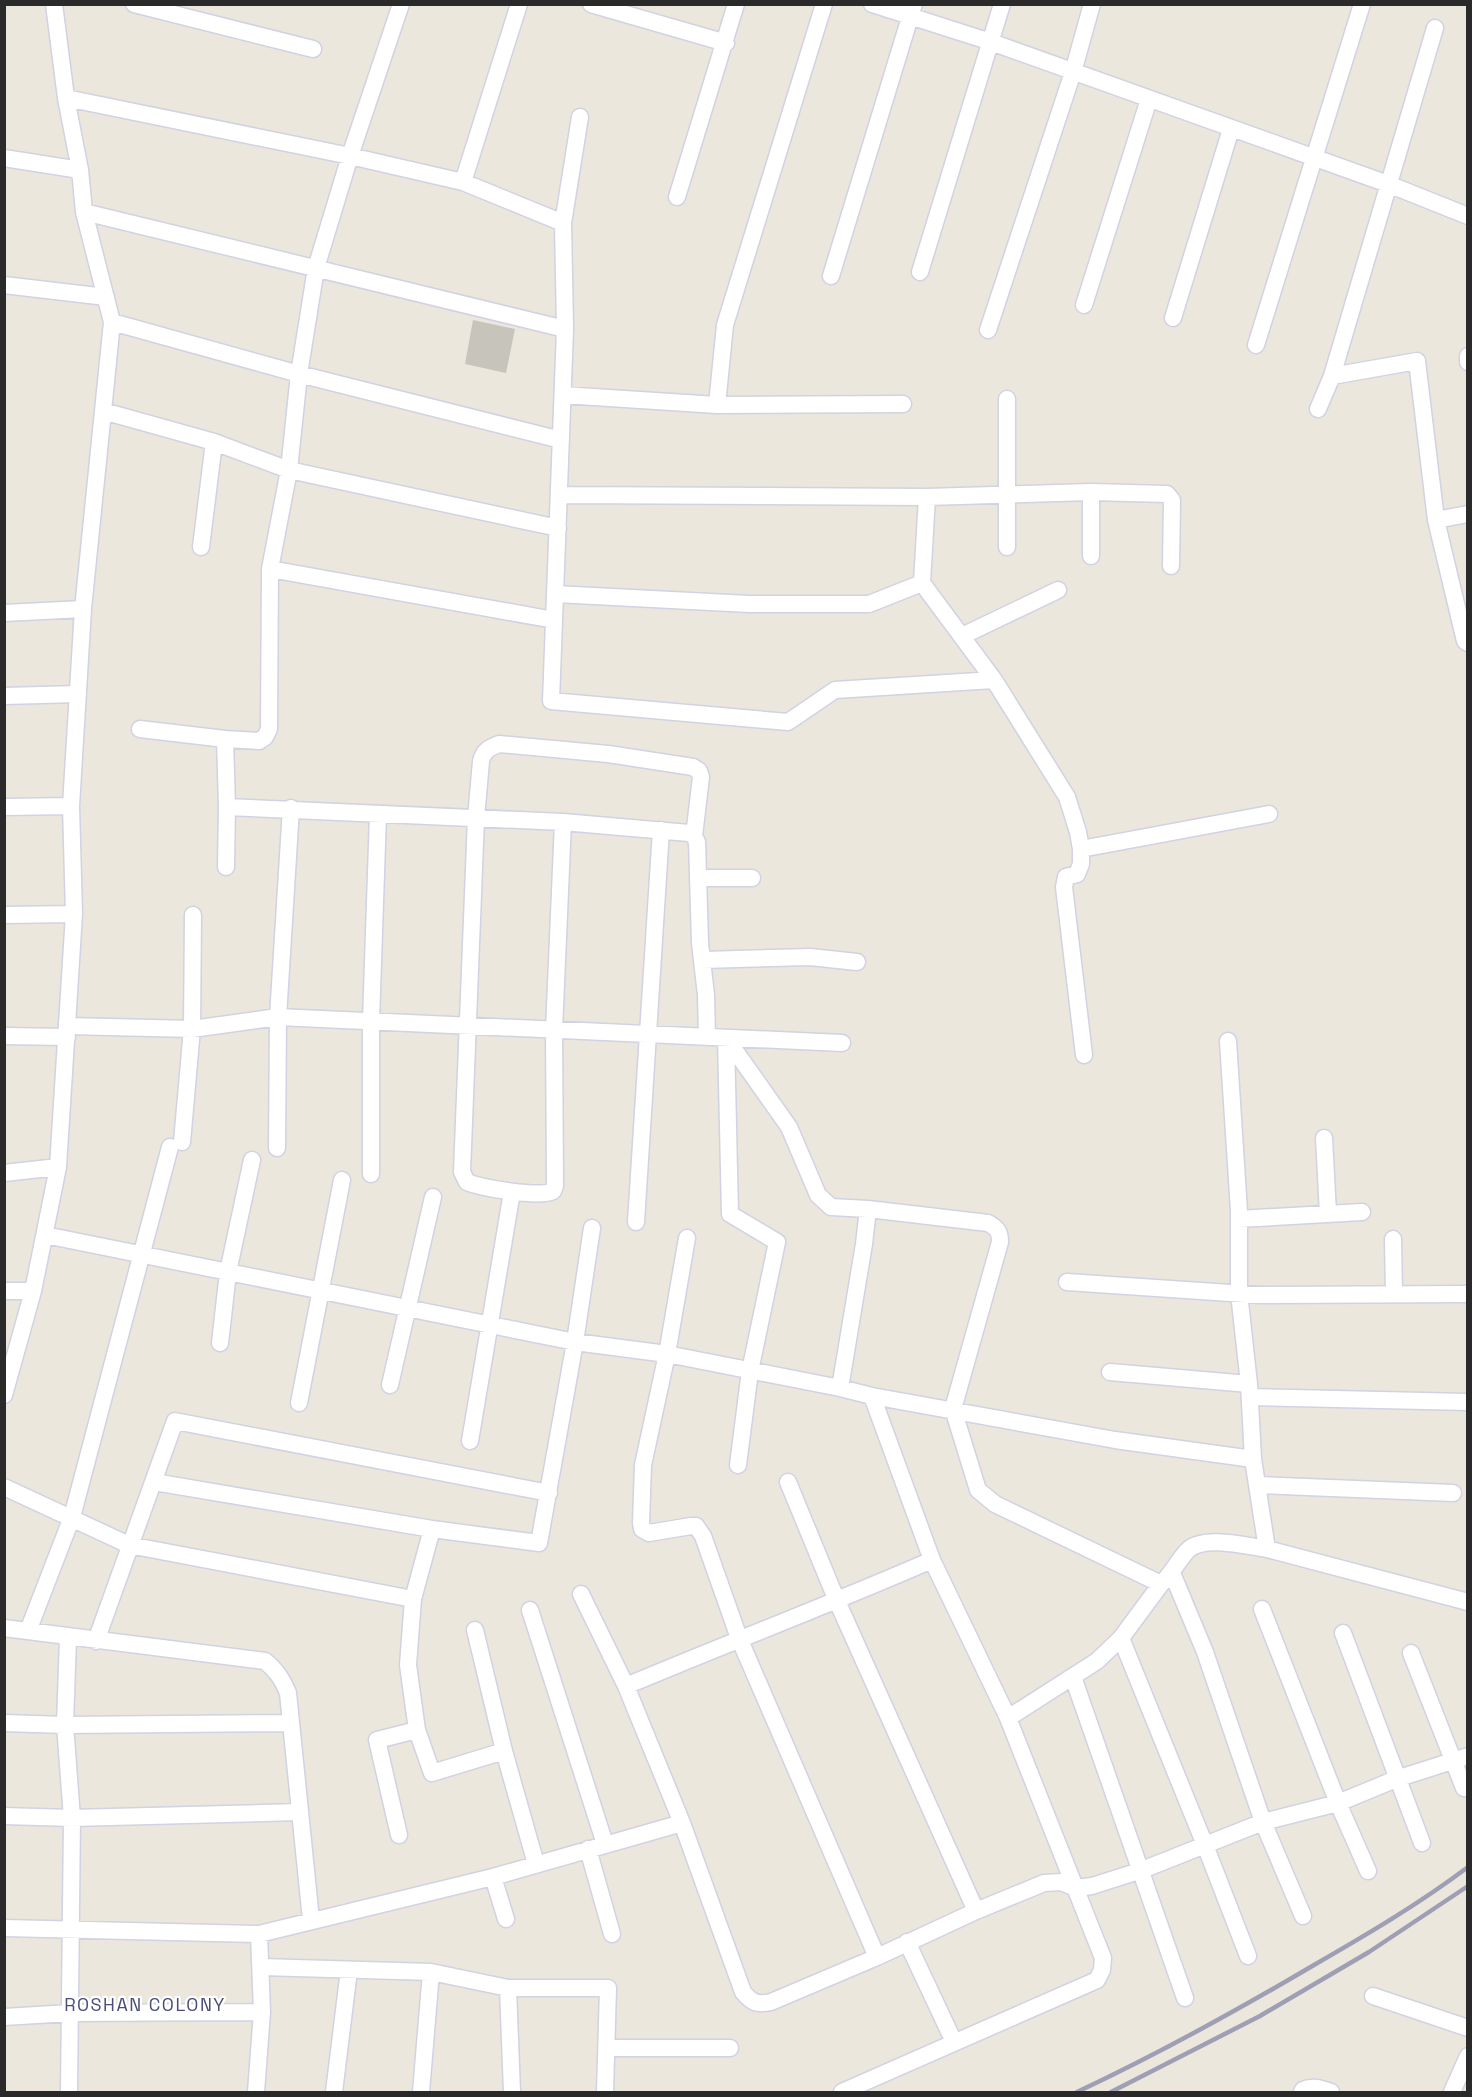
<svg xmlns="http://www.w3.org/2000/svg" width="1472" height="2097" viewBox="0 0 1472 2097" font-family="'Space Grotesk',sans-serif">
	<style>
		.building { fill: #c7c4bb }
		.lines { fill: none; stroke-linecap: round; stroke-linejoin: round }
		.street-casing { stroke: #d1d2e3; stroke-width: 19 }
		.street { stroke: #fff; stroke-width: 16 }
		.rail { stroke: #9e9fb4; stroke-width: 4.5 }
		.labels { text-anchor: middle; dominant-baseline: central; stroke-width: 4.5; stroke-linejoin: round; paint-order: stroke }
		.neighbourhood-label { font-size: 18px; letter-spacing: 1.5px; fill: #4a4d7a; stroke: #fff }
	</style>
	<rect width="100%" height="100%" fill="#ece7dc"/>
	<path class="building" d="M473,320L515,329L506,373L465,364Z"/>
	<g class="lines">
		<defs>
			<path id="street" d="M134,4L313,49
				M591,4L726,43
				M872,4L991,42L1388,184L1468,216
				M66,98L350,156L463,182L563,223
				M580,117L563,223L565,329L551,701L788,722L835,690L994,680L1067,797L1078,832L1081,849V864L1077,874L1066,877L1064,887L1084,1055
				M4,158L80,170
				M463,182L519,4
				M677,197L736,4
				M84,212L565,329
				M920,272L1002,4
				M831,276L914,4
				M4,285L106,297
				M1084,305L1149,99
				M1173,318L1231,129
				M112,322L299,374L561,440
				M988,330L1073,72L1092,4
				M1256,345L1362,4
				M1468,356V362
				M1332,376L1417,361L1436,520L1465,641L1468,643
				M563,395L717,405L903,404
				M1007,399V547
				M717,405L725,325L824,4
				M1318,409L1332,376L1435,28
				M103,411L214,442L289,470L558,528
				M559,495L927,497L922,583L994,680
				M927,497L1091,492L1167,494L1172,500L1171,566
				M1436,520L1468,514
				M201,547L214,442
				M1091,556V492
				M270,569L554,620
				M555,594L749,604H869L922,583
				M4,613L83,609
				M962,636L1058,590
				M4,696L78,694
				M140,729L225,739L227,807L226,867
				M225,739L259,741L265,737L269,729L270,569L289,470L299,374L316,268L350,156L401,4
				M4,807L71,806
				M227,807L563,822L689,833L694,836L697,842L700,943L706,995L707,1037
				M563,822L554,1030L555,1186L553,1191C539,1198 482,1188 467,1182L462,1172L476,818L481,761C484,750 489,748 499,744L608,754L693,767L699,771L701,777L694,836
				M1081,849L1269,814
				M698,878H752
				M4,915L74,914
				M702,960L810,957L857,962
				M68,1026L192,1029L278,1017L842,1043
				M4,1036L67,1037
				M726,1038L730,1214L777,1242L750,1371L738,1465
				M726,1038L789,1127L818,1195L831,1207L868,1209L864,1244L840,1388
				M1228,1041L1239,1211V1293L1249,1384L1253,1459
				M1324,1138L1328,1214
				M182,1142L192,1029L193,915
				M277,1148L278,1017L291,808
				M4,1173L58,1167
				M371,1174V1021L378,814
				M868,1209L988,1223C997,1228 1000,1231 1000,1242L953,1409L978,1490L995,1504L1161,1584C1172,1574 1178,1560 1188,1550C1204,1535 1246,1546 1267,1549
				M1239,1219L1362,1212
				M636,1222L661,830
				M45,1235L575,1342L667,1354L840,1388L872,1396L1115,1440L1253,1459L1267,1549L1468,1602
				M687,1238L667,1354L643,1465L641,1523L642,1529L649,1533L691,1526H696L703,1536L739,1638L877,1957
				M1393,1239L1394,1294
				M1067,1282L1260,1295L1468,1294
				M4,1291H33
				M220,1343L228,1272L252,1160
				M1110,1372L1249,1384
				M390,1385L433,1197
				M4,1395L33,1291L58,1167L74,914L71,806L83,609L112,322L84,212L80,170L66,98L54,4
				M1250,1397L1468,1402
				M299,1403L342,1180
				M470,1441L512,1192
				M154,1482L432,1529L539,1543L575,1342L592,1228
				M788,1482L837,1601L976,1911
				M1258,1485L1453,1493
				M4,1487L129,1545L413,1599
				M432,1529L413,1599L408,1665L417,1730L432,1773L504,1751
				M1172,1573L1205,1652L1263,1822L1303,1916
				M581,1594L626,1686L682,1823L743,1992C752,2003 757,2005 771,2002L877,1957L976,1911L1044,1883L1061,1882L1076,1888L1092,1886L1142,1870L1263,1822L1338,1803L1396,1779L1468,1756
				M1262,1609L1338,1803L1368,1871
				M530,1610L605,1844
				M4,1628L265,1661C277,1671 282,1679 288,1693L311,1920
				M475,1630L504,1751L536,1864
				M28,1631L72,1517L170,1147
				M1343,1633L1422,1843
				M68,1638L65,1725L72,1818L69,2092
				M1121,1638L1205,1845L1248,1956
				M96,1641L175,1421L549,1493
				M1411,1653L1464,1788
				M1073,1677L1185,1998
				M626,1686C728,1643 831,1604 932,1560
				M1008,1718L1097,1661L1121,1638L1161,1584
				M4,1723L65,1725L290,1723
				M4,1816L72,1818L299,1812
				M399,1835L377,1740L417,1730
				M588,1849L612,1934
				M493,1877L506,1919
				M4,1928L259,1934L493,1877L682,1823
				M907,1942L954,2042
				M261,1967L431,1972L508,1988H608L605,2092
				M508,1988L512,2092
				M1373,1996L1468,2028
				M4,2017L70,2013L262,2012L259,1934
				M607,2048H730
				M256,2092L262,2012
				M334,2092L349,1970
				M421,2092L431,1972
				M842,2092L1097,1980L1102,1970L1103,1958L1008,1718L932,1560L872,1396
				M1302,2092L1303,2090C1313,2085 1321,2089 1331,2092
				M1452,2092L1468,2056"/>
		</defs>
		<use href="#street" class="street-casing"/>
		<use href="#street" class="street"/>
		<path class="rail" d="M1077,2092C1158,2054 1236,2011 1314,1965C1366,1935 1419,1904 1468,1867
			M1111,2092L1260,2016L1369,1952L1468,1886"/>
	</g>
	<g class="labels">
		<g class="neighbourhood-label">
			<text x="145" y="2004">ROSHAN COLONY</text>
		</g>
	</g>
	<rect width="1472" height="2097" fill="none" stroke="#2a2a2a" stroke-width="12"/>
</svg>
